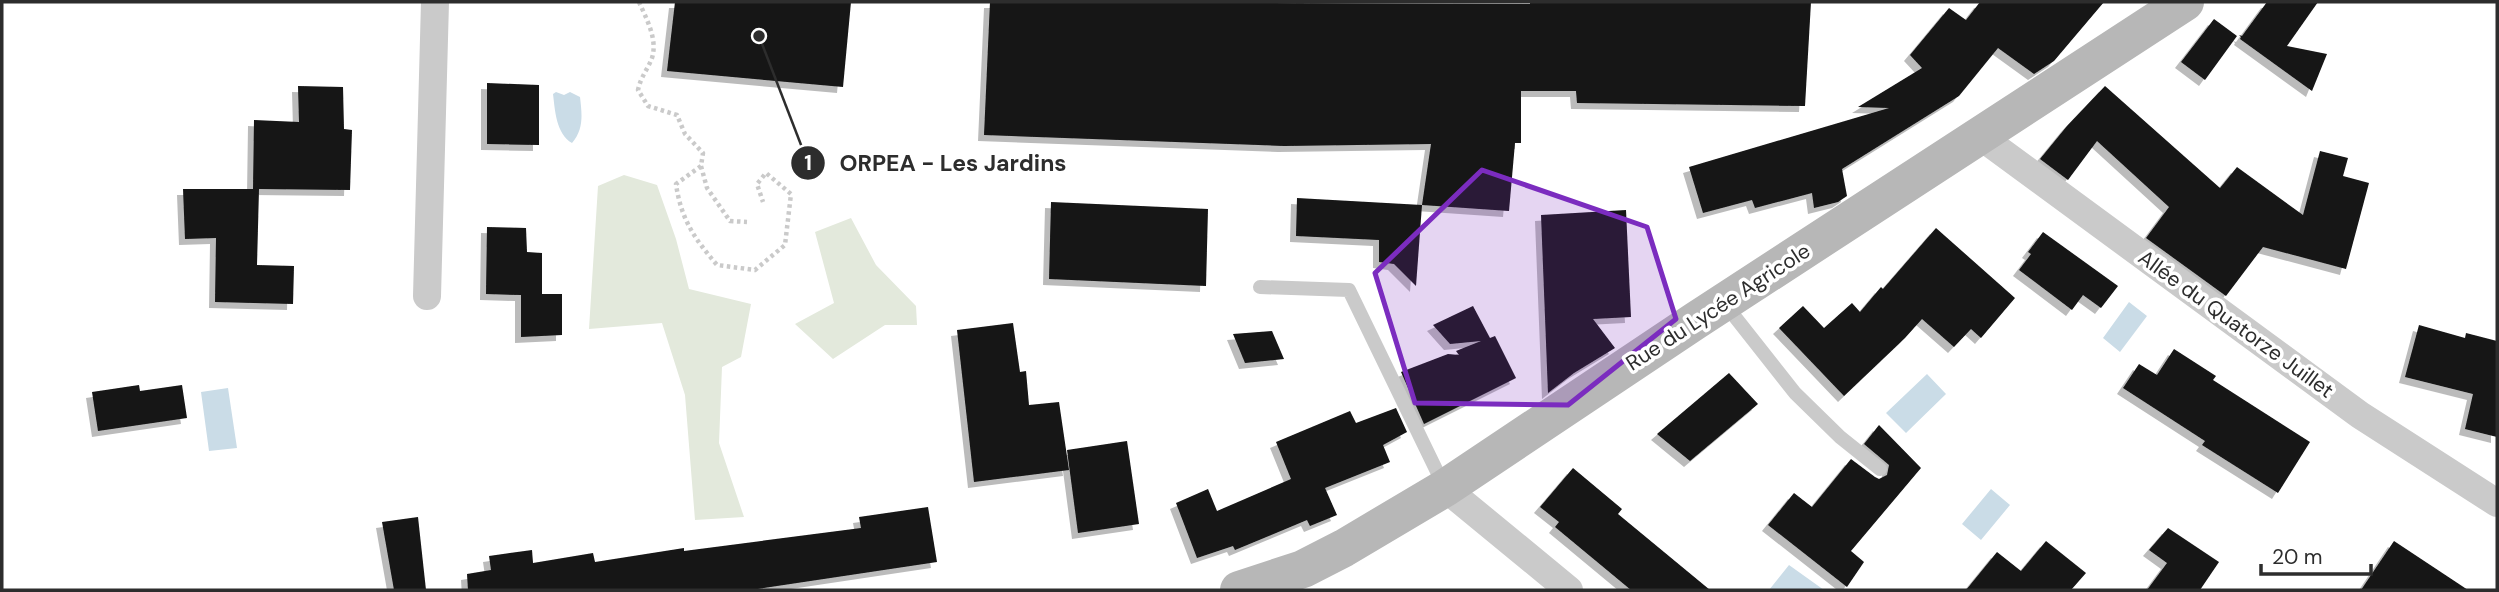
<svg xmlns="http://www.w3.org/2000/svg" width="2499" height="592" viewBox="0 0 2499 592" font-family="'DM Sans',sans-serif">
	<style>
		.green { fill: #e3e9dc }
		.water { fill: #cadce7 }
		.building { fill: #141414; filter: url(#shadow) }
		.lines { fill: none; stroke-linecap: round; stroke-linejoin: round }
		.path { stroke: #cacaca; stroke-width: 4.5; stroke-dasharray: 3.5 3.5; stroke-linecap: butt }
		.lane { stroke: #cacaca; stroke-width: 14 }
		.street { stroke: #cacaca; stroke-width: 28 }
		.secondary { stroke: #b7b7b7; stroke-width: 38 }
		.marked { fill: #7b2cbf; fill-opacity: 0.2; stroke: #7b2cbf; stroke-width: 5; stroke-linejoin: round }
		.labels { text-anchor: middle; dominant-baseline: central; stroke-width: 7; stroke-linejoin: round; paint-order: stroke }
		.street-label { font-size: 21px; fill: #2d2d2d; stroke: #fff }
		.leader { fill: none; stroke: #2d2d2d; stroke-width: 2.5 }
		.callout-dot { fill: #2d2d2d; stroke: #fff; stroke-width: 2.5 }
		.mark-label { font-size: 21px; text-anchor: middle; font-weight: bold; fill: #fff }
		.callout-label { font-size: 23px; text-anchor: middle; font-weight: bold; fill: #2d2d2d; stroke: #fff; stroke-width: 7; stroke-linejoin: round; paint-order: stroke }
	</style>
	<defs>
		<filter id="shadow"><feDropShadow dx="-6" dy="6" stdDeviation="0" flood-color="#0004"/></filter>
	</defs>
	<rect width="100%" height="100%" fill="#fff"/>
	<path class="green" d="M624,175L657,185L676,239L689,289L751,304L741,357L722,367L719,443L744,517L695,520L685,395L662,323L589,329L598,186Z
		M851,218L876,265L916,306L917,325H885L833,359L795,324L834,303L815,232Z"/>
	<path class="water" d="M556,92L564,95L570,92L580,97C582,114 584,129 572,143C556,134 555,110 553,94Z
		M2129,302L2147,316L2120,352L2103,338Z
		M1927,374L1946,394L1906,433L1886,413Z
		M228,388L237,448L209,451L201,392Z
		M1991,489L2010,505L1981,540L1962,524Z
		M1789,565L1824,590H1769Z"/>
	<path class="building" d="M675,2H851L843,87L667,71Z
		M990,2L1530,4V2H1811L1805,106L1577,103L1576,91H1521V143H1515L1509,211L1422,205L1416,286L1394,264L1379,262V240L1296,236L1297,198L1422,205L1431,144L1284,146L984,135Z
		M1980,2H2104L2054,61L2034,74L1998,48L1959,96L1842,169L1847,196L1838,202L1814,208L1812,193L1755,208L1752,200L1703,213L1689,167L1889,108L1858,107L1922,68L1910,55L1949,8L1966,20Z
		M2267,2H2318L2287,46L2327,54L2312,91L2240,39L2241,37L2239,35L2242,36Z
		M2214,19L2237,36L2205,80L2181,62Z
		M487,83L539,85V145L487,144Z
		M298,86L343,87L344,129L352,130L350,190L259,189L257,265L294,266L293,304L215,302L216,238L185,239L183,189H253L254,120L299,122Z
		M2105,86L2220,188L2237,167L2303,215L2320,151L2348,158L2343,176L2369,183L2346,269L2263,247L2226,296L2146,238L2169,207L2097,141L2068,180L2040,159L2067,126Z
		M1051,202L1208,209L1206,286L1049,279Z
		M1626,210L1631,317L1593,319L1615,348L1574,373L1548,393L1541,215Z
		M487,227L526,228L527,252L542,253V294H562V335L521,337V295L486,294Z
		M1936,228L2015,298L1981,338L1971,329L1954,347L1922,319L1905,338L1844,396L1779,328L1803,306L1824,328L1852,303L1860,312L1881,287L1883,289Z
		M2043,232L2118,286L2101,308L2083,295L2072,310L2019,270L2031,254L2028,252Z
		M1473,306L1490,338L1495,336L1516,378L1424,424L1401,372L1448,354L1459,355L1456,351L1481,341L1450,344L1433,325Z
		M1013,323L1020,372L1026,371L1029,405L1059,402L1069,470L974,482L957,330Z
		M2419,325L2465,338L2466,333L2497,341V437L2465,429L2473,394L2405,377Z
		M1272,331L1284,359L1245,363L1233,334Z
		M2174,349L2216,376L2213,380L2310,442L2278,493L2202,445L2205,441L2123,388L2139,364L2157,375Z
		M1729,373L1758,404L1690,461L1657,434Z
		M139,385L140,391L182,385L187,418L98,431L92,392Z
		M1396,408L1407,432L1383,445L1390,462L1325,488L1337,515L1310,526L1307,520L1235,550L1233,546L1197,558L1176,503L1208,489L1217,511L1291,479L1276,442L1350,411L1356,423Z
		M1879,425L1921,468L1851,551L1864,562L1847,587L1768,525L1794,493L1812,507L1851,459L1875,477L1879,479L1887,475L1889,465L1864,444Z
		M1127,441L1139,524L1078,533L1067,450Z
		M1573,468L1622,509L1618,514L1710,590H1631L1555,527L1559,522L1540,507Z
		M928,507L937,562L751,590H468L467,574L491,570L489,556L532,550L533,563L593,553L595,562L684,548V551L861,528L859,517Z
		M418,517L426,590H394L382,522Z
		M2168,528L2219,562L2200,590H2147L2167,563L2149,550Z
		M2046,541L2086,573L2071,590H1966L1997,552L2021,571Z
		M2394,541L2468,590H2361Z"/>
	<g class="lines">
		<path class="path" d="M639,2C646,18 658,39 652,58C648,69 641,76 638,90L648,106L677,115L685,134L703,153L701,166L676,184C681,219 694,238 717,265L755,270L785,245L791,194L766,173L757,184L763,202
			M701,166L707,188L730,221L747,222"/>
		<path class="lane" d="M1260,287L1349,290L1444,486
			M1724,303L1795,393L1840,437L1880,469"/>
		<path class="street" d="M1980,136L2360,415L2497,503
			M427,296L435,2
			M1445,488L1569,590"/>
		<path class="secondary" d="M1239,590L1303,569L1344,548L1445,488L1695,321L2185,2"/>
	</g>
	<path class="marked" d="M1482,170L1647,227L1676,319L1568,405L1415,403L1375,273Z"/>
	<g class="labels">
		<g class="street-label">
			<text transform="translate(1718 307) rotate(-33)">Rue du Lycée Agricole</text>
			<text transform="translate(2236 324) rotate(36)">Allée du Quatorze Juillet</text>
		</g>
	</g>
	<path class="leader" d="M759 36L808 163"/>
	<g class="callout-dot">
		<circle cx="759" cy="36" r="7"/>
		<circle cx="808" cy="163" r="18"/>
	</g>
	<g class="mark-label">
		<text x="808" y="170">1</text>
	</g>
	<g class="callout-label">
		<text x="953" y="171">ORPEA - Les Jardins</text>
	</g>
	<rect width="2499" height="592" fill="none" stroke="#2d2d2d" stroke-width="7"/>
	<path d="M2261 564v10h110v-10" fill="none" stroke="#2d2d2d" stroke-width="3.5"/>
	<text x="2272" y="564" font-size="21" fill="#2d2d2d" stroke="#ffffff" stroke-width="5" paint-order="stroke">20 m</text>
</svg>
